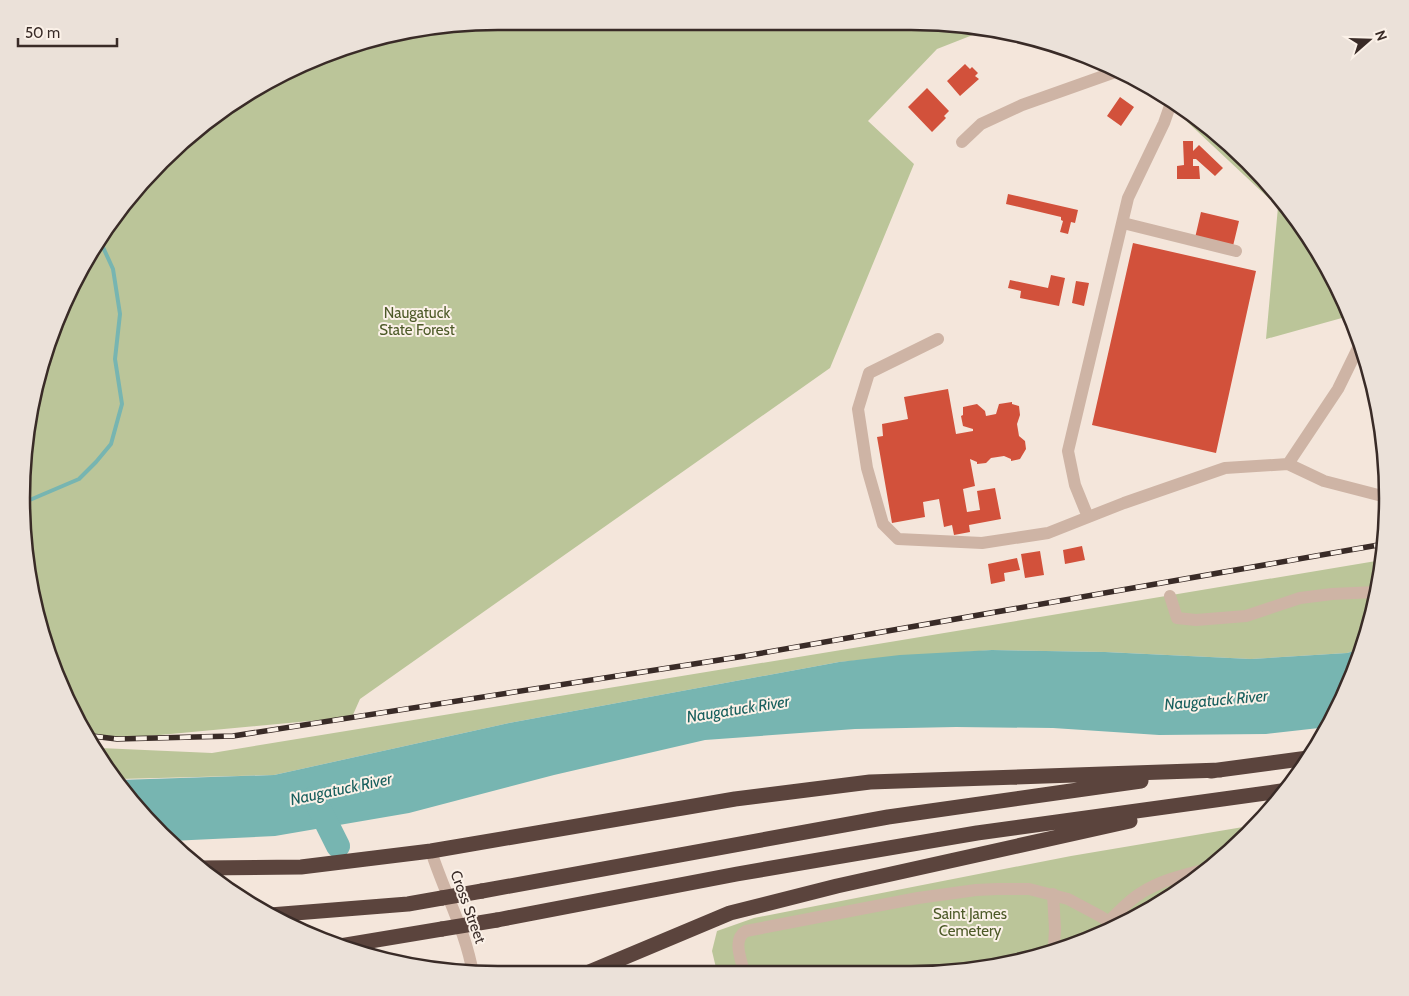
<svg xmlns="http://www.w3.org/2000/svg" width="1409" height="996" viewBox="0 0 1409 996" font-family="Cabin,sans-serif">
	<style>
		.green { fill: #bbc599 }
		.water { fill: #77b5b1 }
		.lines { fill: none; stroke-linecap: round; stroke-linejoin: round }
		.stream { stroke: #77b5b1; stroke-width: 4 }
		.river { stroke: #77b5b1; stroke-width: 24 }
		.building { fill: #d2513b }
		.minor { stroke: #ceb4a5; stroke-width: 12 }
		.highway { stroke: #5b443d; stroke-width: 15 }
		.rail-casing { stroke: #392b27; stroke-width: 5.5 }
		.rail { stroke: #fbf1e8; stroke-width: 4; stroke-dasharray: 11; stroke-linecap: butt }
		.highway-bridge { stroke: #5b443d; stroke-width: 15 }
		.labels { text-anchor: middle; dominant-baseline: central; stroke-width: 4; stroke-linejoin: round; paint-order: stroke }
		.park-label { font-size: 15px; fill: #4d5a28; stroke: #fbf1e8 }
		.street-label { font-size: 15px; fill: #392b27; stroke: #fbf1e8 }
		.water-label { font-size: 16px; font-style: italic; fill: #185f5d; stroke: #fbf1e8 }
		.rim { fill: none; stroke: #392b27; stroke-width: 2.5 }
	</style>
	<rect width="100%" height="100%" fill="#f4e6db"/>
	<path class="green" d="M498,21H911L988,29L937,49L868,121L914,164L830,368L360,699L352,717L117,739L93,738L58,681L25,560V435L70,287L140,183L233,101L374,38Z
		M1182,112L1270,184L1324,260L1349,316L1266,339L1278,207L1181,116Z
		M1382,560L1371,622L1361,649L1347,653L1251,659L1105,652L992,650L839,662L509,723L274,775L119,779L100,748L212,753L896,641Z
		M1255,825L1225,857L1122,926L974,971L717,972L712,951L717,931L754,918L1071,856Z"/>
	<path class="water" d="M1361,649L1338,709L1328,727L1266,734L1159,735L1053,728L956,727L855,729L705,740L554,775L409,813L275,836L170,841L139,812L119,780L274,775L509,723L839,662L900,655L992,650L1105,652L1251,659L1347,653Z"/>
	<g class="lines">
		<path class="stream" d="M25,502L79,479L96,462L111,444L122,404L115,359L120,314L113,269L102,245L99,244"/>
		<path class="river" d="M314,798L338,846"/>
	</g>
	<path class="building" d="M965,64L970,69L972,67L978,73L975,76L979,79L960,96L947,81Z
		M927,88L949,111L944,116L946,118L932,132L908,107Z
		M1120,97L1134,107L1121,126L1107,116Z
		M1183,141H1193V151L1199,145L1223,168L1215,176L1196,159H1193V166H1199L1200,179H1177V166L1184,165Z
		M1008,194L1078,210L1075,223L1071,222L1068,234L1060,232L1063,221L1061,220V217L1006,204Z
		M1201,212L1239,221L1233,246L1195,238Z
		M1133,243L1256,271L1216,453L1092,425Z
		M1051,275L1065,278L1059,306L1020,298L1021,291L1008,288L1010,280L1048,288Z
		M1076,281L1089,283L1084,306L1072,303Z
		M948,389L956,434L973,431V429L963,426L961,416L963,415V407L977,404L985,411L986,416L996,414L999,404L1012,402V404L1019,406L1020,415L1017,424L1019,436L1025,441L1026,449L1020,459L1011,461V459L1004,456L991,458L986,463L977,464V462L970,459L975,486L963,489L967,512L980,510L977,491L995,488L1001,519L969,525L970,532L954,535L952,525L944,527L939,499L923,502L925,517L892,523L877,437L883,436L882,424L908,419L904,397Z
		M1082,546L1085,560L1065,564L1063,550Z
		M1040,551L1044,575L1025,578L1021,554Z
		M1017,558L1020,570L1004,573L1005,581L991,584L988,564Z"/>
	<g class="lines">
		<path class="minor" d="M962,142L981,124L1022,105L1115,72
			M1123,223L1236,251
			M938,339L869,373L858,409L867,468L883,524L898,539L982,543L1048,533L1124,503L1225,468L1288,464L1324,481L1386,497
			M1288,464L1338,389L1361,342
			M1088,517L1075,485L1068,451L1128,198L1164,123L1171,103
			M1170,596L1177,618L1196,620L1246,616L1300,598L1332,594L1376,592
			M431,851C444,892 466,931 473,974
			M1053,894L1055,929L1054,946
			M1109,921C1120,911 1129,900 1141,893C1161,880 1184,875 1207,869
			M744,972C741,959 732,939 746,931L918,898L976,890L997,889H1029L1068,899L1100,916L1117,927"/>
		<path class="highway" d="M1211,771L1308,758
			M199,868L301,867L431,851L735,799L870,782L1221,770
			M482,891L888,817L1141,781
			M270,915L408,904L442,898
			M497,920L737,874L977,833L1288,790
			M340,946L442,929
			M587,973L730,913L837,886L1130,821"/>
		<defs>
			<path id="rail" d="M92,736L117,739L233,736L745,656L1384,544"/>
		</defs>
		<use href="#rail" class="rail-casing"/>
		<use href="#rail" class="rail"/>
		<path class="highway-bridge" d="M442,898L482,891
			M442,929L497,920"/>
	</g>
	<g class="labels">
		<g class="park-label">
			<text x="417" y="313">Naugatuck<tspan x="417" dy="17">State Forest</tspan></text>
			<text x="970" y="914">Saint James<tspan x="970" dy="17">Cemetery</tspan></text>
		</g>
		<g class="street-label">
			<text transform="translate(468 907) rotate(70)">Cross Street</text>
		</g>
		<g class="water-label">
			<text transform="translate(1216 700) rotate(-5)">Naugatuck River</text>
			<text transform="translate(738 709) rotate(-9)">Naugatuck River</text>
			<text transform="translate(341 789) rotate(-12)">Naugatuck River</text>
		</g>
	</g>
	<path d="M0 0H1409V996H0ZM498 30H911A468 468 0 0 1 1379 498V498A468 468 0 0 1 911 966H498A468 468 0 0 1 30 498V498A468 468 0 0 1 498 30Z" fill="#ebe1d9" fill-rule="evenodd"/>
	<path class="rim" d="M498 30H911A468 468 0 0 1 1379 498V498A468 468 0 0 1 911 966H498A468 468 0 0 1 30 498V498A468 468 0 0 1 498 30Z"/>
	<g transform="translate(1369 40) rotate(70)" stroke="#fbf1e8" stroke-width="4" paint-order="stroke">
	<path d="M0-4L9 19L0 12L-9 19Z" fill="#392b27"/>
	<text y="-8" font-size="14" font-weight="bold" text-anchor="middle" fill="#392b27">N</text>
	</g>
	<path d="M18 38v8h99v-8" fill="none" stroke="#392b27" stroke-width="2.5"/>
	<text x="25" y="38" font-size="15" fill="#392b27" stroke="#fbf1e8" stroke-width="4" paint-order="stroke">50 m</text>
</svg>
